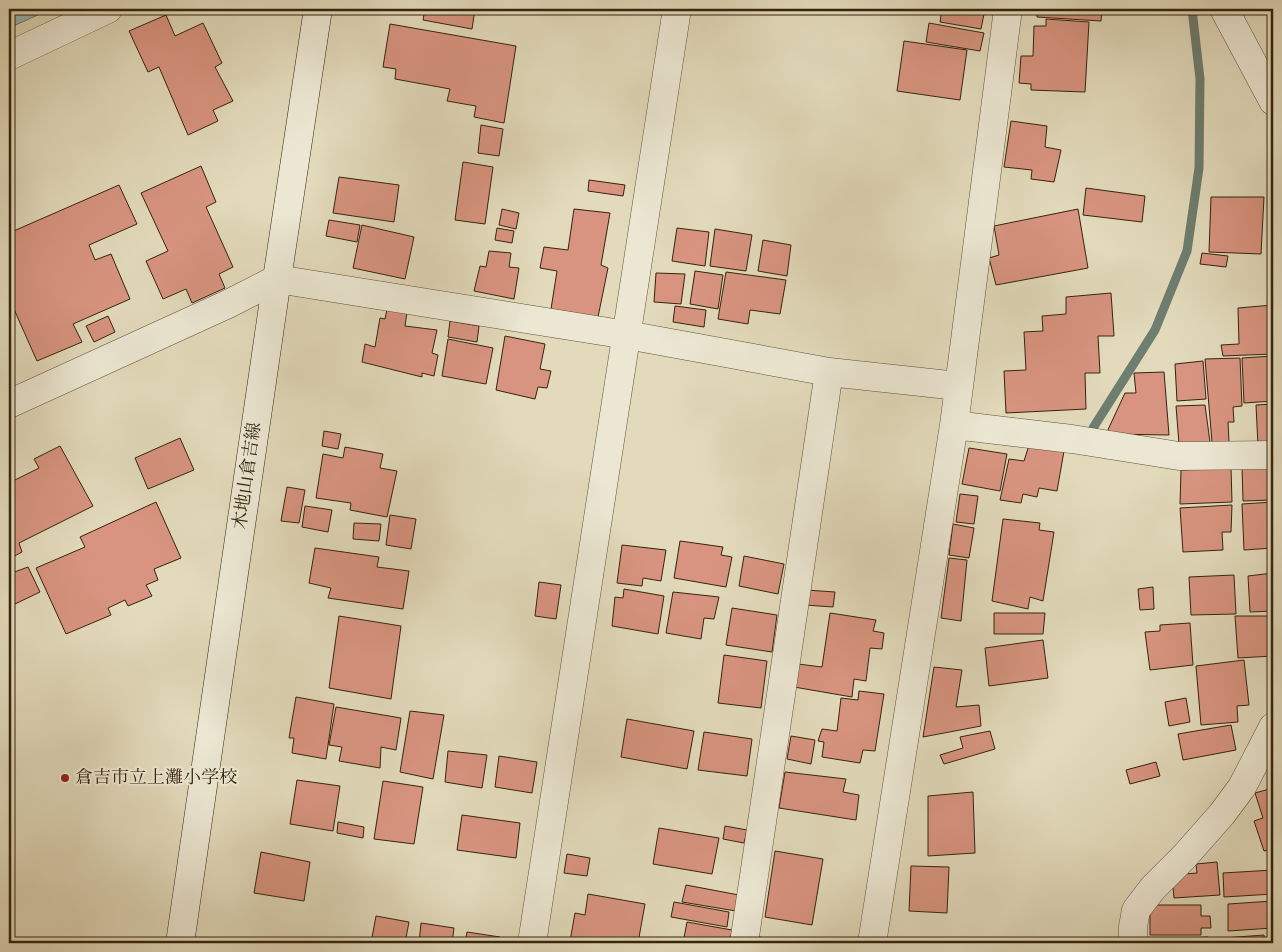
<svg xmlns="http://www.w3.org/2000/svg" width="1282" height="952" viewBox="0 0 1282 952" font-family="Vollkorn,'Noto Serif JP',serif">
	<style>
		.water { fill: #95bab5; stroke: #6e7e71 }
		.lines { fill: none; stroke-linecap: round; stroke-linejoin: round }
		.stream { stroke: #6e7e71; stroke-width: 9 }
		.building { fill: #d89480; stroke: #34240c }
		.minor-casing { stroke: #605238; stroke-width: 29 }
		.secondary-casing { stroke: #34240c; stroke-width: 29 }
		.minor { stroke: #ece7d3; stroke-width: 28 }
		.secondary { stroke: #ece7d3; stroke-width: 28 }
		.poi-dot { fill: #8f2418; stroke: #ece7d3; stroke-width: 2 }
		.labels { text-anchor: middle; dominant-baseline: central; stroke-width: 4.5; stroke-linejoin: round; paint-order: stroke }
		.street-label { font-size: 18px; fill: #34240c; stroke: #ece7d3 }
		.poi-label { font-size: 18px; fill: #34240c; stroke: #ece7d3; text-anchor: start }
	</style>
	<rect width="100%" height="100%" fill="#e2dabb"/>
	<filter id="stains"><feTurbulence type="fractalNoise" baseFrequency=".004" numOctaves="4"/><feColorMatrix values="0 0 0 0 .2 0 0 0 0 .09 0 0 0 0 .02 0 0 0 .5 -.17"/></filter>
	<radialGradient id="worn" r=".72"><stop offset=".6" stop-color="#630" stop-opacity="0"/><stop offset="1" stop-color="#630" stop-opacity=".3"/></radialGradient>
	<path class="water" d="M9,9H51L9,28Z"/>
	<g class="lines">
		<path class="stream" d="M1093,428L1155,330L1187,251L1199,168L1200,79L1192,9"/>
	</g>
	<path class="building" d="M425,9H475L472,29L423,20Z
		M942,9H985L981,29L940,22Z
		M1037,9H1102L1101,21L1037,17Z
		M166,15L175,36L203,23L222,63L215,67L233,101L213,110L218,121L188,135L159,67L148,72L129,31Z
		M1046,19L1089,22L1085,92L1031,90V84L1019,83L1021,56H1033L1034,26H1046Z
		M929,23L984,33L980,51L926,42Z
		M390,24L516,46L504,123L474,117L476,106L447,101L450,89L395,79L396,69L383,67Z
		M904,41L967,50L960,100L897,91Z
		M1011,121L1047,126L1045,147L1061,150L1054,182L1031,179L1032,170L1004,167Z
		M481,125L503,129L499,156L478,153Z
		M463,162L493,167L485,224L455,220Z
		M201,166L216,202L206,207L233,267L219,274L225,288L192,303L186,289L163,299L146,261L168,251L141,193Z
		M339,177L399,185L394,222L333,213Z
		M589,180L625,185L623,196L588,191Z
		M119,185L137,224L89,245L95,260L111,254L130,299L73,324L82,342L37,361L9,298V233Z
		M1086,188L1145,196L1142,222L1083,215Z
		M1211,197H1264L1261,254L1209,252Z
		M502,209L519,213L516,229L499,225Z
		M574,209L610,213L601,265L608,268L598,317L551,309L557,271L540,268L544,247L568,250Z
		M1078,209L1088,268L996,285L989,258L999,255L994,226Z
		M329,220L360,225L357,242L326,236Z
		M362,225L414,237L405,279L353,268Z
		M497,228L514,231L512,243L495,240Z
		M677,228L709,232L705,266L672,261Z
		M715,229L752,235L746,271L710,266Z
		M763,240L791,245L787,276L758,271Z
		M489,251L511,253L509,267L519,268L514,299L474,291L480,266L486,267Z
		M1202,253L1228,256L1226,267L1200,264Z
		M695,271L723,275L718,309L690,304Z
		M726,272L786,280L780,314L750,310L748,324L718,319Z
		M656,273L685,274L681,304L654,302Z
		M1111,293L1114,336H1098L1100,373H1085L1086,409L1006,413L1004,371L1026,370L1024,332L1043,331L1042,316L1066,314V297Z
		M1273,305V354L1223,356L1221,345L1239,344L1238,308Z
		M675,306L706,310L704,327L673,322Z
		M387,309L407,312L405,326L437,330L432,353L438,355L434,376L422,373V377L362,362L365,344L375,347L380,318L385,319Z
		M108,316L115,332L94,342L86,326Z
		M450,321L479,326L477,342L448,337Z
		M505,336L545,344L540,369L551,371L547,388L538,387L535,399L496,390Z
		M448,339L493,348L486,384L442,376Z
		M1273,356V401L1244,403L1242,358Z
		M1240,358L1242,406L1233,407L1234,422H1228L1229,442H1212L1205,359Z
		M1203,361L1206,399L1177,401L1175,364Z
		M1164,372L1169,435L1106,434L1125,393H1136L1134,373Z
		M1273,404V445L1258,446L1256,405Z
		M1205,405L1210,442L1179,444L1176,406Z
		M324,431L341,434L338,449L322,446Z
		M180,438L194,470L148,489L135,458Z
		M1029,445L1064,451L1057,491L1039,488L1037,497L1023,494L1021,503L1000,500L1009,459L1024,461Z
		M60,446L93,506L19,543L22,552L9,559V483L39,468L34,459Z
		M345,447L383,454L380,468L397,471L387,517L350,510L351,503L316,498L323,454L343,458Z
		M969,448L1007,454L1000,491L962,484Z
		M1273,465V500L1243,501L1242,466Z
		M1231,468L1232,502L1180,504L1181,470Z
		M287,487L305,490L299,523L281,521Z
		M960,494L978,496L974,524L956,522Z
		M156,502L181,558L154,569L158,580L146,585L152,596L128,606L125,600L108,608L111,615L66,634L36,568L85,547L80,537Z
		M1273,502V548L1244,550L1242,504Z
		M1232,505L1231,532H1222L1223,550L1183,552L1180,508Z
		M305,506L332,510L328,532L302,527Z
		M390,515L416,519L411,549L386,545Z
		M1003,519L1040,523L1039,530L1054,532L1043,601L1030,597L1028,609L992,601Z
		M354,523L381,524L379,541L353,539Z
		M953,524L974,528L969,558L949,555Z
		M680,541L723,547L721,555L732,557L726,587L674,578Z
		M622,545L666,550L661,581L643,578L642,586L617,583Z
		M315,548L379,557L377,567L409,571L403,609L328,598L331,588L309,583Z
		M744,556L784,564L778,594L739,586Z
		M949,558L967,560L961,621L941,618Z
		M28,567L40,592L15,604L9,589V574Z
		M1273,573V611L1250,612L1248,576Z
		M1234,575L1236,614L1191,615L1189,577Z
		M539,582L561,585L556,619L535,616Z
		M1153,587L1154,609L1140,610L1138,589Z
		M624,589L664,596L658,634L612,626L615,597L623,598Z
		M806,590L835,592L833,607L805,605Z
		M673,592L719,597L714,619L704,618L701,639L666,633Z
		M732,608L777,615L772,652L726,645Z
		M830,613L876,620L873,631L884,633L882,649L870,648L866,681L854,679L852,697L794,687L798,664L822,667Z
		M994,613H1045L1043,634H994Z
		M339,616L401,626L391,699L329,688Z
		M1235,616H1273V656L1238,658Z
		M1190,623L1193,665L1150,670L1145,632L1160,631V625Z
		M1043,640L1048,678L989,686L985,648Z
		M724,655L767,661L761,708L718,703Z
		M1244,660L1249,705L1237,706L1238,722L1201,725L1196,666Z
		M934,667L962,670L956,707L979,705L981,726L923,737Z
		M859,691L884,694L875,751L863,750L860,763L822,757L824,742L818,741L822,729L837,731L841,698L858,700Z
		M296,697L334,704L326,759L292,753L294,738H289Z
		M1186,698L1190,722L1169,726L1165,702Z
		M336,707L401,718L396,750L381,747L380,768L339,761L342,747L329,745Z
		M410,711L444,715L433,779L400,772Z
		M627,719L694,731L687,769L621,757Z
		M1231,725L1236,750L1183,760L1178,734Z
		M990,731L995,749L944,764L940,755L963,748L960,737Z
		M704,732L752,739L747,776L698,770Z
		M791,736L815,740L811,764L787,759Z
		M448,751L487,755L482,788L445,782Z
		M499,756L537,762L532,793L495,787Z
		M1156,762L1160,776L1130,784L1126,770Z
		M785,772L846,779L843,792L859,795L856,820L779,808Z
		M297,780L340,786L333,831L290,824Z
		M383,781L423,787L414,844L374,839Z
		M1273,788V849L1264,851L1254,821L1263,818L1255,793Z
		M973,792L975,853L928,856V796Z
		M462,815L520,823L516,858L457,850Z
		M338,822L364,827L363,838L337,833Z
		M725,826L747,830L744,843L723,839Z
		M659,828L719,838L712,874L653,864Z
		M775,851L823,859L812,925L765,917Z
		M261,852L310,862L304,901L254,893Z
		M567,854L590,858L587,876L564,873Z
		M1217,862L1220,895L1174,898L1172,875L1197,873L1196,864Z
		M911,866L949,867L947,913L909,911Z
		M1273,870V894L1224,897L1223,873Z
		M686,885L739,895L736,911L682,902Z
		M588,894L645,904L638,943H585L570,941L575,913L585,915Z
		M1273,901V928L1228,931V904Z
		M674,902L729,912L727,927L671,917Z
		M1150,905H1201V916H1210L1211,928H1201V935H1150Z
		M376,916L409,922L405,943H371Z
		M687,922L732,930L730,943H683Z
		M421,923L454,928L452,943H419Z
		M467,932L500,937L499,943H465Z
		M1264,935L1265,943H1210V939Z
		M759,937L801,943H759Z
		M1208,937V943H1154V940Z"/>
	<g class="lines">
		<defs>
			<path id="minor" d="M1224,9L1273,101
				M9,56L108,9
				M9,404L228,304L277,279L627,335L829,372L958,386
				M954,425L1072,439L1179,456L1273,455
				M532,943L677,9
				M744,943L829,372
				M872,943L954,425L1008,9
				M1133,943V927L1136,910L1153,888L1184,857L1222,814L1242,787L1273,727"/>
			<path id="secondary" d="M180,943L277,279L318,9"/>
		</defs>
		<use href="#minor" class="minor-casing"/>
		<use href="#secondary" class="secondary-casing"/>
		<use href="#minor" class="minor"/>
		<use href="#secondary" class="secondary"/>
	</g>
	<circle class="poi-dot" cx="65" cy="778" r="5"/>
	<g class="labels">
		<g class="street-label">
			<text transform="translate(248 476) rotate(-82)">木地山倉吉線</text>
		</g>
		<g class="poi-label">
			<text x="75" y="778">倉吉市立上灘小学校</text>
		</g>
	</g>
	<rect width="1282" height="952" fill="none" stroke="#e2dabb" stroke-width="30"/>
	<rect x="10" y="10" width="1262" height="932" fill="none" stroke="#34240c" stroke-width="2.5"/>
	<rect x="15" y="15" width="1252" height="922" fill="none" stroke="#34240c"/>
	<rect width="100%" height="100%" filter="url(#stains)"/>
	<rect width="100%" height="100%" fill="url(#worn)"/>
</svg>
